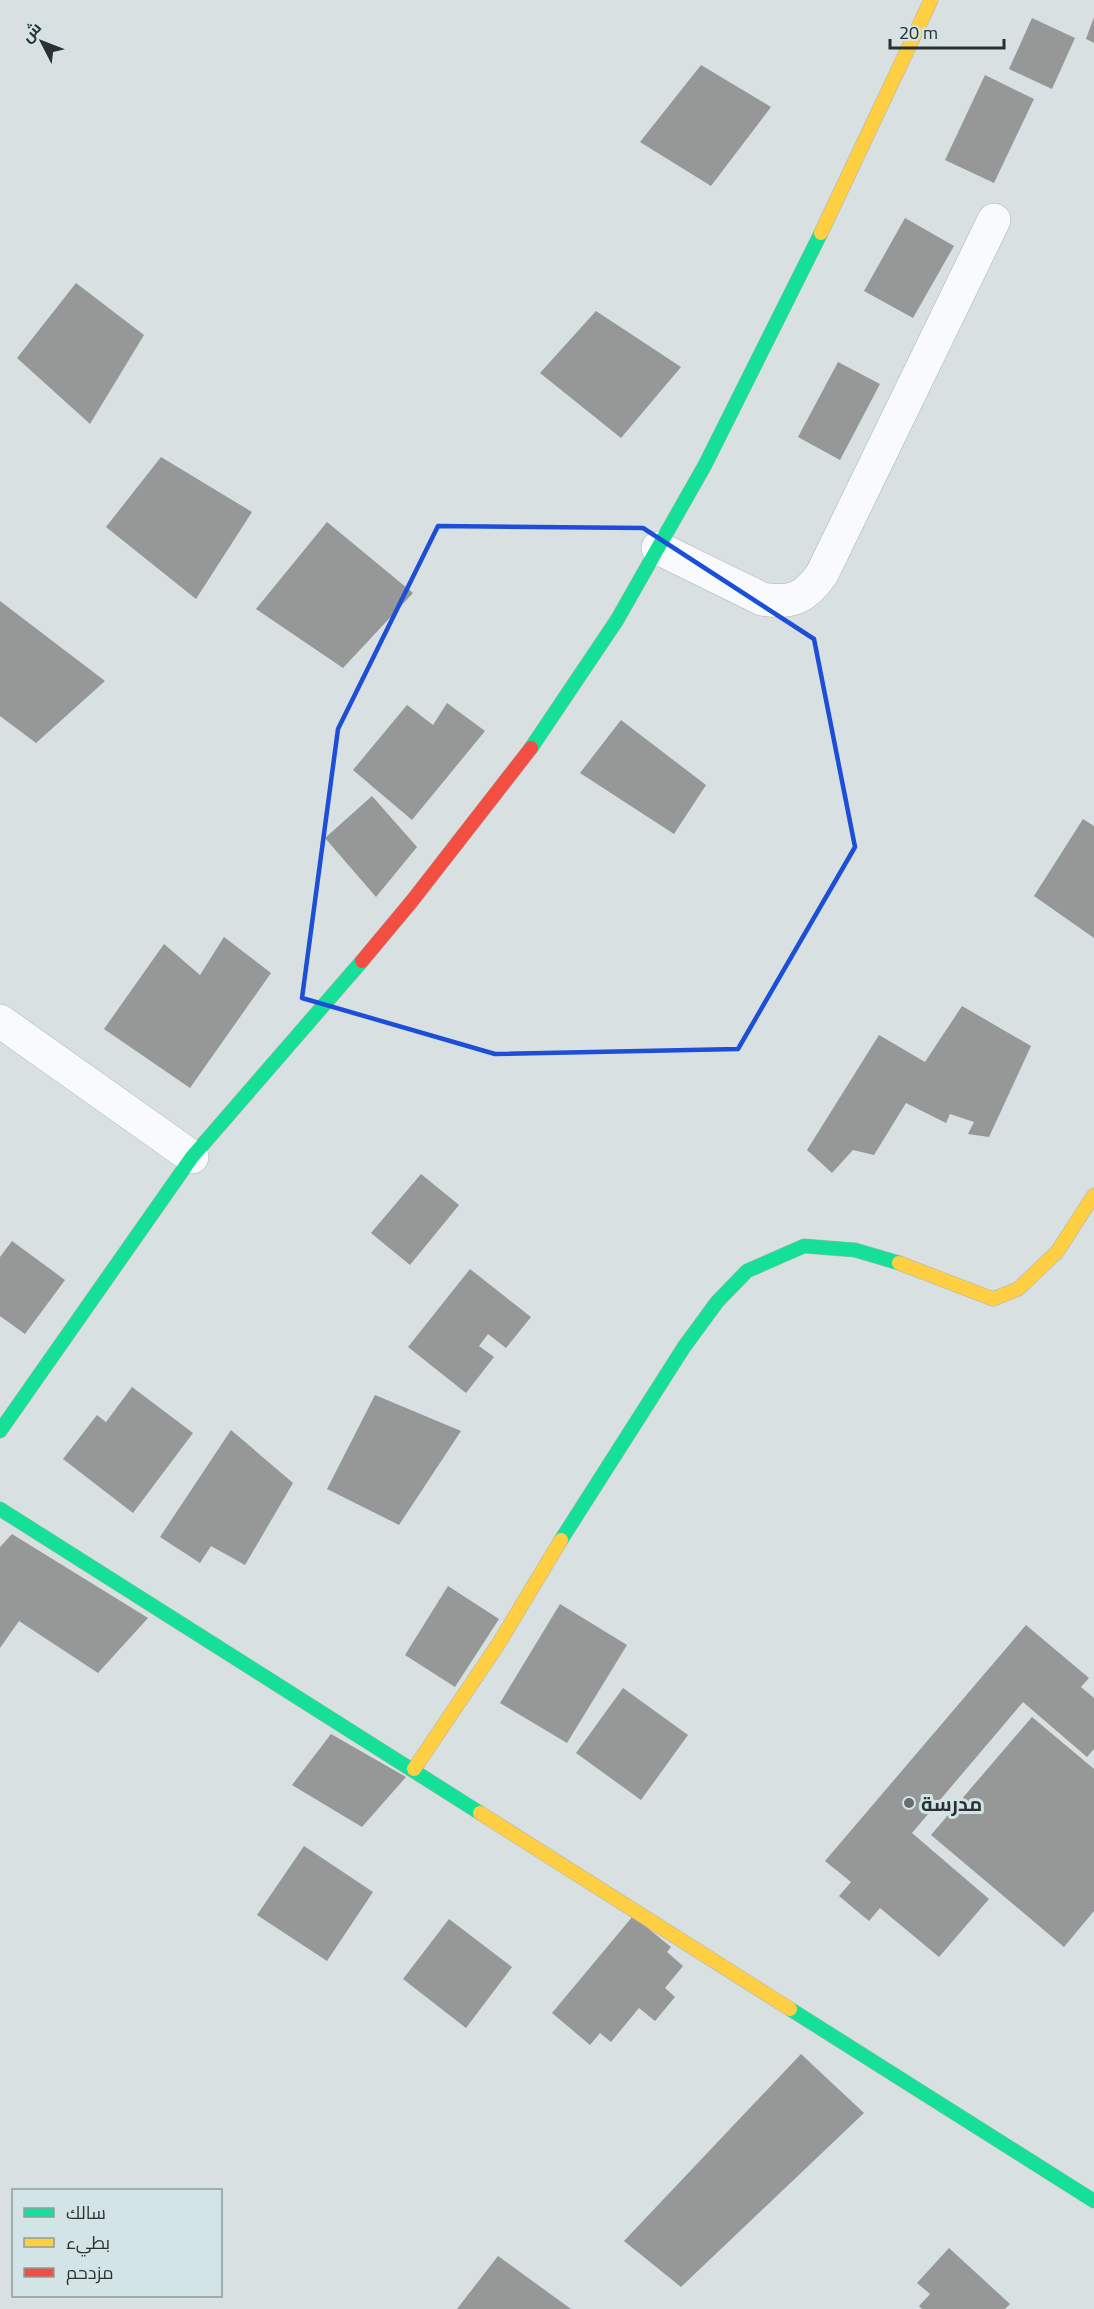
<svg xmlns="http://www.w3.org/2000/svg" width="1094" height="2309" viewBox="0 0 1094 2309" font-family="Georgia,Cairo,serif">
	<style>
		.building { fill: #969797 }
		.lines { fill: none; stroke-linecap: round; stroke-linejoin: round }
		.street-casing { stroke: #adb3b5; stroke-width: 34 }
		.fast-casing { stroke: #adb3b5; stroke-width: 15 }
		.slow-casing { stroke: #adb3b5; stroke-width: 15 }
		.jam-casing { stroke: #adb3b5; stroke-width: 15 }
		.street { stroke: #f9fafb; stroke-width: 33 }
		.fast { stroke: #16e098; stroke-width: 14 }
		.slow { stroke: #ffcf43; stroke-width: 14 }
		.jam { stroke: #f24e42; stroke-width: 14 }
		.marked { fill: none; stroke: #1d4ed8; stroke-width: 4.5; stroke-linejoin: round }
		.poi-dot { fill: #686e70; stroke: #d3e4e7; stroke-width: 2 }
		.labels { text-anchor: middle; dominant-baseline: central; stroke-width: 6; stroke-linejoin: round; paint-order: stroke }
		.poi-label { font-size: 20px; font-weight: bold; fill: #2b3133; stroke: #d3e4e7; text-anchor: start }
	</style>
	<rect width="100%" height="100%" fill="#d8e0e2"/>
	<path class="building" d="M1094,17V43L1086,39Z
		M1032,18L1075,38L1052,89L1009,69Z
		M701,65L771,107L711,186L640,142Z
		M985,75L1034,99L994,183L945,160Z
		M905,218L954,246L913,318L864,291Z
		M76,283L144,335L90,424L17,358Z
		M596,311L681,367L621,438L540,373Z
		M838,362L880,384L840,460L798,437Z
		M161,457L252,512L196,599L106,527Z
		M327,522L413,593L343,668L256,609Z
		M0,601L105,681L36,743L0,716Z
		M447,703L485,731L412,820L353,770L407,705L433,725Z
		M621,720L706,785L674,834L580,773Z
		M372,796L417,847L376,897L325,838Z
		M1083,819L1094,826V938L1034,896Z
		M224,937L271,973L190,1088L104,1029L164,944L200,975Z
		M962,1006L1031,1046L989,1137L968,1134L974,1122L950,1114L946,1123L906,1103L874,1155L853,1150L832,1173L807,1150L879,1035L925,1062Z
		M421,1174L459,1205L410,1265L371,1233Z
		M12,1241L65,1280L25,1334L0,1316V1257Z
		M470,1269L531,1317L506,1348L488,1334L479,1346L494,1357L466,1393L408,1347Z
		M132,1387L193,1433L133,1513L63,1459L97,1415L106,1422Z
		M375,1395L461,1431L399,1525L327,1489Z
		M231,1430L293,1483L245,1565L211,1546L200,1563L160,1537Z
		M12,1534L148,1618L98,1673L19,1621L0,1648V1547Z
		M448,1586L499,1619L455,1687L405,1655Z
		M560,1604L627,1645L567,1743L500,1703Z
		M1026,1625L1089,1678L1081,1687L1094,1698V1749L1087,1757L1023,1702L912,1833L989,1899L939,1957L880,1908L869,1921L839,1896L851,1882L825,1861Z
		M623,1688L688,1735L641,1800L576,1753Z
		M1032,1717L1094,1769V1911L1064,1947L931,1835Z
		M331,1734L406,1777L362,1827L292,1785Z
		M304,1846L373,1892L327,1961L257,1915Z
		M633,1916L671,1947L667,1952L683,1966L665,1988L675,1997L655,2021L639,2008L611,2042L600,2033L590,2045L552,2013Z
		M449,1919L512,1967L466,2028L403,1979Z
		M801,2054L864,2113L681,2287L624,2241Z
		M949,2248L1010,2304L1005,2309H922L919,2306L930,2294L917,2283Z
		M498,2256L571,2309H457Z"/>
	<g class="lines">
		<defs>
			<path id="street" d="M658,548L762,599C792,604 805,598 822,574L994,220
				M0,1021L192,1157"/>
			<path id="fast" d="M531,748L617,620L705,465L821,233
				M0,1431L192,1157L362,961
				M0,1509L480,1813
				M561,1540L684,1347L717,1302L747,1271L804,1246L855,1250L899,1263
				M790,2009L1094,2201"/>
			<path id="slow" d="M821,233L931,0
				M899,1263L993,1299L1018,1289L1057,1252L1094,1195
				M414,1769L499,1643L561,1540
				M480,1813L790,2009"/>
			<path id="jam" d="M362,961L412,901L531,748"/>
		</defs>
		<use href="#street" class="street-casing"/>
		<use href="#fast" class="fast-casing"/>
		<use href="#slow" class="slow-casing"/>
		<use href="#jam" class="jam-casing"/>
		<use href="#street" class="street"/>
		<use href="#fast" class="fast"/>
		<use href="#slow" class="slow"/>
		<use href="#jam" class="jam"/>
	</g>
	<path class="marked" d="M438,526L643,528L814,639L855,847L738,1049L495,1054L302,998L338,729Z"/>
	<circle class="poi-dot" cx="909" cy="1803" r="6"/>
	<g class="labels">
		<g class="poi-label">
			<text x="921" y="1803">مدرسة</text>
		</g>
	</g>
	<rect x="12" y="2189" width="210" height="108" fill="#d3e4e7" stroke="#909c9f" stroke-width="1.5"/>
	<rect x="24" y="2208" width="30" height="9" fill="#16e098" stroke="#909c9f" stroke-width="1.5"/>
	<text x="66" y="2219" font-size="18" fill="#2b3133">سالك</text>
	<rect x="24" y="2238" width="30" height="9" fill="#ffcf43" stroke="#909c9f" stroke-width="1.5"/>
	<text x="66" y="2249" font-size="18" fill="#2b3133">بطيء</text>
	<rect x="24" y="2268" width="30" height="9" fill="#f24e42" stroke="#909c9f" stroke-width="1.5"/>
	<text x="66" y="2279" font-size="18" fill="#2b3133">مزدحم</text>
	<g transform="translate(42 42) rotate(312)" stroke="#d3e4e7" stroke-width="4.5" paint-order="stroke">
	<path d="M0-4.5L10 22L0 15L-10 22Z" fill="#2b3133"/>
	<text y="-9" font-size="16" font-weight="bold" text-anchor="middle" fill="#2b3133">ش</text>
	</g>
	<path d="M890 39v9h114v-9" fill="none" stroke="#2b3133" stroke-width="3"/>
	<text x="899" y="39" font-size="18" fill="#2b3133" stroke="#d3e4e7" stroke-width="4.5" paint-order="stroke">20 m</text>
</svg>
